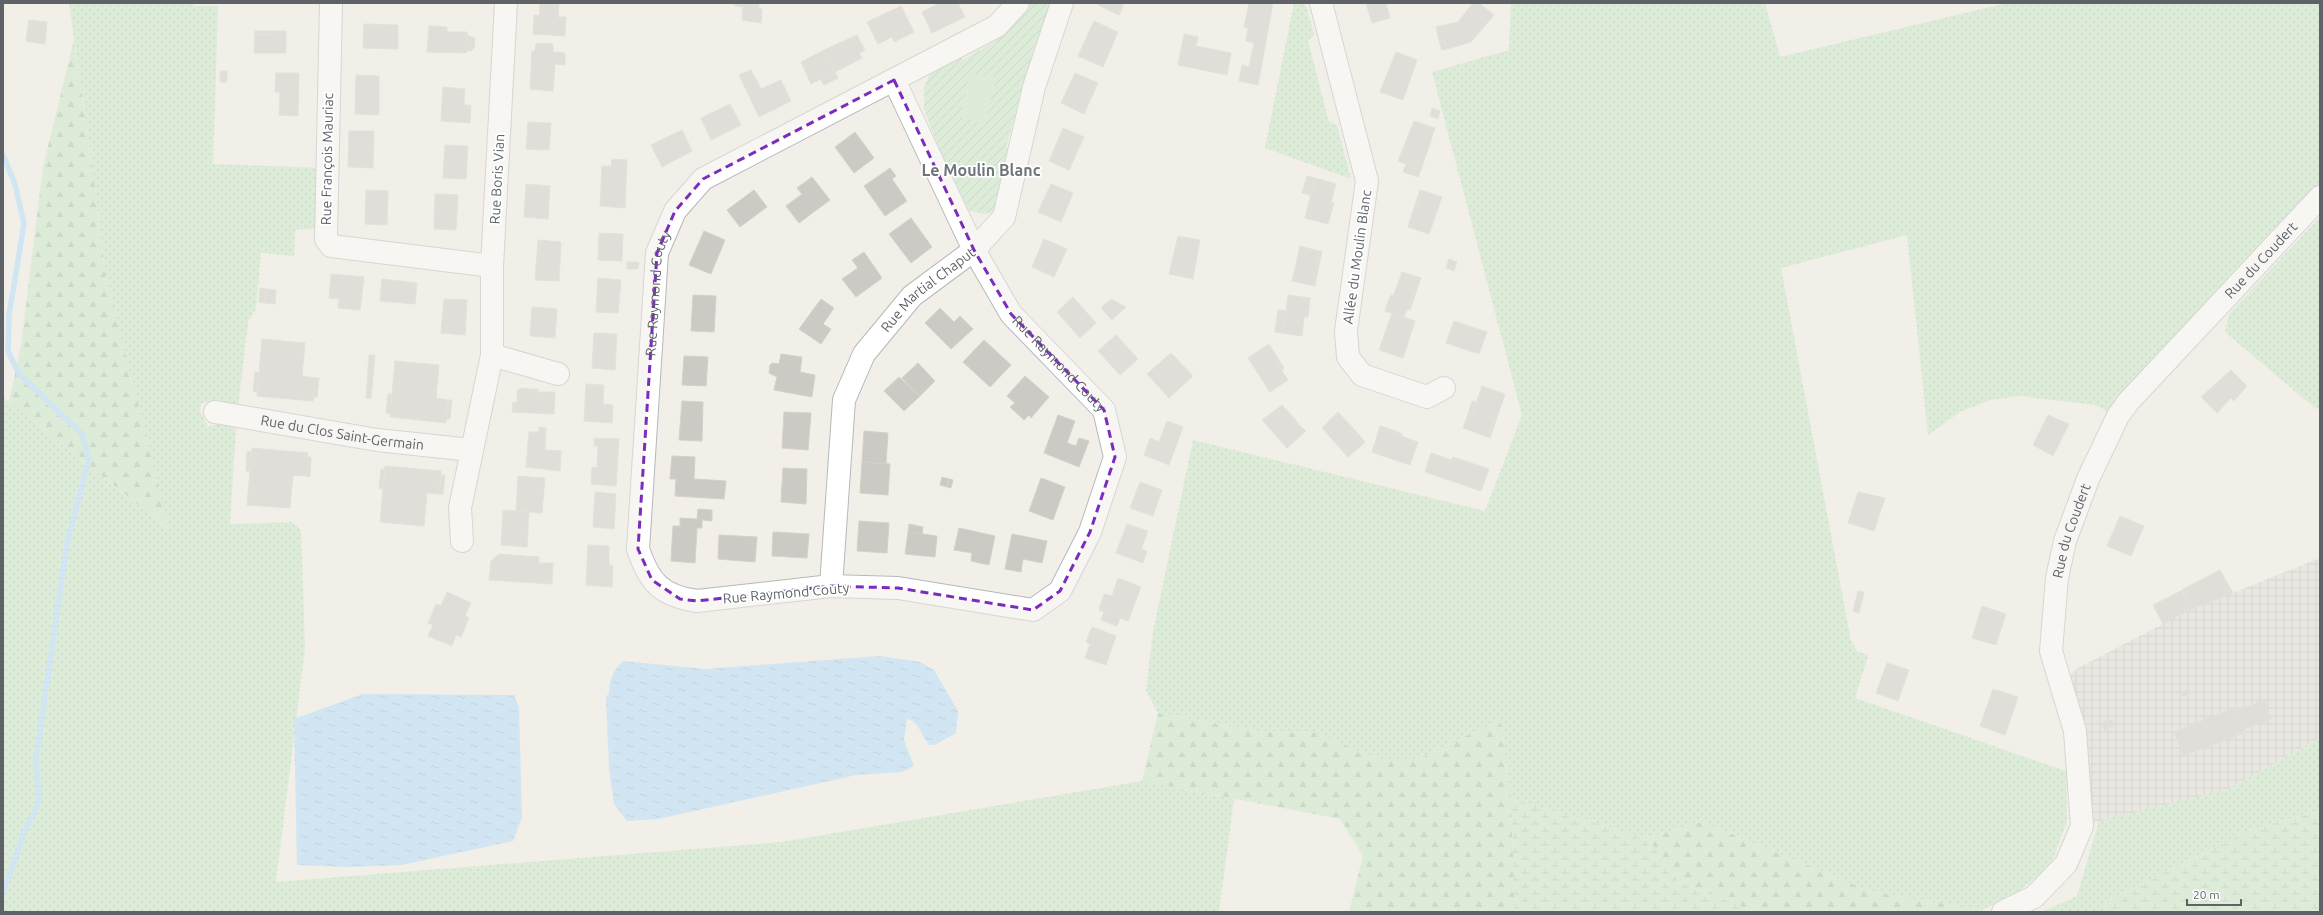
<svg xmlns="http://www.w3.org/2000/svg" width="2323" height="915" viewBox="0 0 2323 915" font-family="Ubuntu,sans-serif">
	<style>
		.industrial { fill: url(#industrial-grid) }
		.grass { fill: url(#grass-dots) }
		.forest { fill: url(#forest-firs) }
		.wetland { fill: url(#wetland-marsh) }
		.garden { fill: url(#garden-furrows) }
		.pitch { fill: #c5e8c5 }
		.water { fill: url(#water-ripples) }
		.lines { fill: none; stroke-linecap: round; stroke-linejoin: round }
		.stream { stroke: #aadaff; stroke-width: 5.5 }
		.building { fill: #cccac5; stroke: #d6d1c6 }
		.minor-casing { stroke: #b5b8bc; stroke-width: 24 }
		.minor { stroke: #fff; stroke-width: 22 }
		.marked { fill: none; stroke: #7b2cbf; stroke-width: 3; stroke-dasharray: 8 5; stroke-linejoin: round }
		.labels { text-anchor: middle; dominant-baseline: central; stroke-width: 3.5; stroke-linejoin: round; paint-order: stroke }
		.street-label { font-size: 14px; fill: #5f6368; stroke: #fff }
		.quarter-label { font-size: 16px; font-weight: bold; fill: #70757a; stroke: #fff }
	</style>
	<defs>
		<pattern id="industrial-grid" width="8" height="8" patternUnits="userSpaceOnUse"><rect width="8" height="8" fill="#e0deda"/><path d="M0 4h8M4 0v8" fill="none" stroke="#b9b8b5"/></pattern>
		<pattern id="grass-dots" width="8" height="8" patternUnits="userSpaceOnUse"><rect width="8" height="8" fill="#c5e8c5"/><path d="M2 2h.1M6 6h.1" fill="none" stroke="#a3c0a4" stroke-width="1.8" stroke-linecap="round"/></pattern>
		<pattern id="forest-firs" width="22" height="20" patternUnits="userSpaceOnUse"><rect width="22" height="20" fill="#c5e8c5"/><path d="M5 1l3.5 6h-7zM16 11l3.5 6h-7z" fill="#a3c0a4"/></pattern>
		<pattern id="wetland-marsh" width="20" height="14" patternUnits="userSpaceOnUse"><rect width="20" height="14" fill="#c5e8c5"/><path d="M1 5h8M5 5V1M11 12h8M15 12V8" fill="none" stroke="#a3c0a4"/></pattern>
		<pattern id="garden-furrows" width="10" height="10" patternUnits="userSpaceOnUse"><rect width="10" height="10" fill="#c5e8c5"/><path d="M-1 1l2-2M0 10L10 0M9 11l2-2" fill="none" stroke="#a3c0a4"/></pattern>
		<pattern id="water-ripples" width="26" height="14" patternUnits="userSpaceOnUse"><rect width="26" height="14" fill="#aadaff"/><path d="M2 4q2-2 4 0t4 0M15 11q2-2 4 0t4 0" fill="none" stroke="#8eb4d2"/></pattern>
	</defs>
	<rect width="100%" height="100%" fill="#f1efe8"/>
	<path class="industrial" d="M2320,558V738L2229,789L2082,826L2061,684L2078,668L2188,611Z"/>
	<path class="grass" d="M69,3H194V6H218L213,164L326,168L325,228L295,230L294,256L261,253L256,309L248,322L238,408H225L214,401L202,403L199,409L208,427L222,422L236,427L230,524L292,522L301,530L305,649L276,882L782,842L1142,781L1234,799L1219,912H3V397L169,530L105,273L97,201Z
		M1294,3H1303L1306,6L1314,35L1308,41L1329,122L1337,125L1351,179L1265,148Z
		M1511,3H1765L1780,57L2007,3H2320V197L2118,416L2095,405L2020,396L1990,400L1960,412L1928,435L1907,235L1781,268L1851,641L1857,651L1868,656L1855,698L2066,771L2067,821L2051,865L2019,891L1983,910L1872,892L1702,822L1647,838L1511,799L1500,720L1419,759H1377L1316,733L1258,731L1158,713L1146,691L1153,632L1193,440L1485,511L1522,415L1432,72L1509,50Z
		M2320,217V408L2316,409L2225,332L2229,314Z
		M2320,738V811L2250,830L2107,901L2103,912H2042L2077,896L2099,821L2229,789Z"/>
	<path class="forest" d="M74,40L97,201L105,273L170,530L9,402L21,346L43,167Z
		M1158,713L1258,731L1316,733L1377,758L1418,759L1500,720L1511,799L1515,912H1349L1363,856L1340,819L1142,781Z
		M1702,822L1872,892L1983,910L1978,912H1755L1678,881L1647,838Z"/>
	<path class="wetland" d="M1511,799L1647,838L1678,881L1755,912H1515Z
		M2320,811V912H2103L2107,901L2250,830Z"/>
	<path class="garden" d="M1026,3H1053L1040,45L1035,44L1006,147L1012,149L996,211L984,214L967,210L941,154L924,109V88L933,67L959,55L963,60L994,42L993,36L1022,16Z"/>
	<path class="pitch" d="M971,73L996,78L984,123L960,117Z"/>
	<path class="water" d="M880,656L920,662L934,670L958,711L956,733L935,745H930C919,735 921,722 907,719L904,740L914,766L902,772L856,775L658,819L627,821L614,804L609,768L606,696L609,694C609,680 613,671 623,661L705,669Z
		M363,694L514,695L519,707L522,818L513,841L401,865L349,867L297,865L294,719Z"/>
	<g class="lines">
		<path class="stream" d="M3,155L15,184L24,224L9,315L8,351L19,374L82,434L89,459L67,543L36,758L39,802L25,830L3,892"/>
	</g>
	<path class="building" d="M540,3H559L558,17H566L565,36L533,34L534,15L539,16Z
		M735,3H759V9H762L761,23L742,20L743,7L735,6Z
		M940,3H958L965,17L932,33L922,12Z
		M1099,3H1124L1119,15L1098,5Z
		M1249,3H1273L1258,85L1239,81L1242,65L1249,67L1254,43L1246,41L1248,28L1244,27Z
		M1366,3H1386L1390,18L1372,23Z
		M1473,3H1479L1494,15L1471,42L1447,49L1444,40L1439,41L1436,27L1458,22Z
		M901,6L914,32L894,42L892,37L878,44L867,22Z
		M29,20L47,22L45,44L26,41Z
		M1094,21L1118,32L1103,67L1078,56Z
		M364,24L398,25V49L363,48Z
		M429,26L447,27V32H467L466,53L427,52Z
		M255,31H274V34H255Z
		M274,31H286V53H254L255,34H274Z
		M1184,34L1198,37L1196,46L1231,53L1227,75L1178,65Z
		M467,35L475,38L474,48L471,51H466Z
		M857,35L865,50L859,53L862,58L835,72L824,50Z
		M1444,40L1447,49L1442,50L1439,41Z
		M536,43L553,44V52L565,53V65L555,64L553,91L530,89L532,51H535Z
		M824,50L835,72L811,84L801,62Z
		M1396,52L1417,60L1403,100L1380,92Z
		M751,70L761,89L781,80L791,101L759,117L739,75Z
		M220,71H227V82H220Z
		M835,72L838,78L824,85L820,79Z
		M276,73H299L298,116L279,115L280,92H275Z
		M1075,73L1098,83L1084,114L1061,103Z
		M356,75L379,76V115L355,114Z
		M443,87L465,89L464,105H471L470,123L441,121Z
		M730,104L741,125L711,140L701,118Z
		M1432,108L1440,111L1438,119L1430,116Z
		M1414,121L1435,128L1421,170L1398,161Z
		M528,122L551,123L549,150L526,149Z
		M1063,128L1084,137L1069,170L1049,161Z
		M682,130L692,151L662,167L651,145Z
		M349,131H374L373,168L348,167Z
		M855,132L874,158L854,173L835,147Z
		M445,145L468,146L466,179L443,178Z
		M612,159L627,160L625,208L600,206L602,166H611Z
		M1406,164L1421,170L1418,177L1403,172Z
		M890,168L896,176L892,179L907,201L885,216L864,186Z
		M1307,176L1315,178L1310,195L1302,193Z
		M812,177L830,200L799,223L786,206L802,194L797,188Z
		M1315,178L1336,184L1331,202L1334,203L1328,224L1305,218Z
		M526,184L550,186L548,219L524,217Z
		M1051,184L1073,193L1061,222L1038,212Z
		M366,190L388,191L387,225L365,224Z
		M754,190L767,207L740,227L727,210Z
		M1420,190L1423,191L1417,209L1414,208Z
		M1423,191L1442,197L1429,234L1408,227L1414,208L1417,209Z
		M435,194L458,195L456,230L434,229Z
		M911,218L932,247L911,263L889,234Z
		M704,231L725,240L711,274L689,265Z
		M599,233L623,234L622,261L598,260Z
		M1178,236L1200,240L1193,279L1169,274Z
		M1044,239L1067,249L1054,277L1032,267Z
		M538,240L561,242L559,281L535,280Z
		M1300,246L1319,251L1316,264L1319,265L1315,286L1292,281Z
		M1319,251H1322L1319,265L1316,264Z
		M864,252L882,278L856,297L842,279L858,268L852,260Z
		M1449,259L1457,262L1454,271L1446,268Z
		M627,262H639L638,269H627Z
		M1402,272L1421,278L1410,310L1407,309L1404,317L1385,311L1388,302L1391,303Z
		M331,274L364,277L360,310L338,308L339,299L329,298Z
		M598,278L621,280L618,313L596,312Z
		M382,279L417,283L415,304L380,301Z
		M260,288L266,289L264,303L259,302Z
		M266,289L276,290L275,304L264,303Z
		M693,295L716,296L714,332L691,331Z
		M1288,295L1310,298L1308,317H1304L1302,336L1283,333Z
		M1391,295L1394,296L1391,303L1388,302Z
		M1073,297L1096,323L1080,338L1057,312Z
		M444,299L467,300L465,335L441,333Z
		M821,299L834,308L823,324L831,329L821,344L799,329Z
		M1111,299L1126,307L1112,320L1101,308Z
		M532,307L557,309L555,338L530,336Z
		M940,308L954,322L960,316L973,329L951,349L925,323Z
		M1278,310L1286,311L1283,333L1275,332Z
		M1392,313L1415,321L1403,358L1379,350Z
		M1454,321L1487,332L1479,354L1446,343Z
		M594,333L617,334L615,370L592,368Z
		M1116,335L1138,359L1120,375L1098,351Z
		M262,339L305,343L302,376L315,378L313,401L257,396Z
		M984,340L1011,365L990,387L963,362Z
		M1269,344L1281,363L1278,365L1288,380L1270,392L1248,358Z
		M1171,353L1193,376L1169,398L1147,374Z
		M781,354L802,357L800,372L815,375L812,397L774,390L777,377L769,373L770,365L772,363L779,364Z
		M369,355H375L371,398H366Z
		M684,356L708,357L706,386L682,385Z
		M395,361L439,365L436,398L448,400L446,423L390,417Z
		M918,363L935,381L920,396L902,378Z
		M1281,363L1284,368L1282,370L1278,365Z
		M2231,370L2247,386L2234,401L2231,398L2217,413L2201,397Z
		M255,372L259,373L257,392L253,391Z
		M1025,376L1049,397L1031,418L1029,415L1024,420L1010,407L1015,403L1007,396Z
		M899,377L920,396L904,411L884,391Z
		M315,378H319L317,397H313Z
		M586,384L604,385L603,404L613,405L612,423L584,421Z
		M1482,386L1505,394L1490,438L1463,428L1468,414L1472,415Z
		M521,388L530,389L533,392H555L554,414L512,412L513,402L517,403V391Z
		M530,389H538V392H533Z
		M388,394H392L390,414L386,413Z
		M448,400H452L450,419H446Z
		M682,401L703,402L702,441L679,440Z
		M1472,401L1476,402L1472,415L1468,414Z
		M1282,405L1294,418L1291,420L1295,425H1299L1306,431L1287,448L1262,420Z
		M784,412L811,413L808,450L782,448Z
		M1338,412L1352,427L1350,430L1363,444L1348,457L1322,428Z
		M1058,415L1075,421L1067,443L1076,446L1079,438L1089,441L1079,467L1044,453Z
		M2048,415L2069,424L2053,456L2033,445Z
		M1294,418L1299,425H1295L1291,420Z
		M1167,421L1183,427L1169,465L1144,455L1150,438L1159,442Z
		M1380,426L1390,429L1389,432L1418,442L1410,465L1380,455L1381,452L1373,449Z
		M539,427L546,428L545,450L561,451L560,471L526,467L529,432H539Z
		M1352,427L1365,442L1363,444L1350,430Z
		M1390,429L1402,434L1401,436L1389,432Z
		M864,431L888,433L886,464L862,462Z
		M594,438L619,439L616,486L591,484L592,467L597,468L598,446H594Z
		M252,448L308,453L306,476L293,475L290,508L247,505Z
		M1373,449L1381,452L1380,455L1372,452Z
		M247,451L251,452L250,471H246Z
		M1431,453L1452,460L1453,457L1489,469L1481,491L1425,472Z
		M672,456L695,457L694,479L726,481L724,499L675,496L676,479H670Z
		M307,457H311L310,477L306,476Z
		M862,462L890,464L888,495L860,493Z
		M385,466L441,471L439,494L427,493L424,526L380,522Z
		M783,468L807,469L806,504L781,502Z
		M381,469H385L383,489L379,488Z
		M441,475H445L443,494H439Z
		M518,476L545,478L542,513L516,511Z
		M942,477L949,479L947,487L940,485Z
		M1041,478L1065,487L1053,520L1029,511Z
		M949,479L953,480L951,488L947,487Z
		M1140,482L1162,490L1153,516L1130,508Z
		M595,492L616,494L614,529L593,527Z
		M1858,492L1885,498L1874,531L1848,523Z
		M698,509L712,510V521L702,520V528H697L695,563L671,561L673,526H680V518L697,519Z
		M503,510L529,512L527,547L501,545Z
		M2120,516L2144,526L2131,556L2107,546Z
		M859,521L889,523L887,553L857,551Z
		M909,524L923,527L922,534L908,532Z
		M1127,524L1148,531L1141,549L1147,551L1143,563L1116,553Z
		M959,528L995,536L989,565L971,561L972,553L954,550Z
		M773,532L809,534L807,558L772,556Z
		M908,532L937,536L935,557L905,554Z
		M1012,534L1047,541L1042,563L1023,559L1021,572L1005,569Z
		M719,535L757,537L755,562L718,559Z
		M588,545L609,546V565L613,566L612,587L586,585Z
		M499,554L539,557V563H553L552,584L489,580L491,561Z
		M2220,570L2233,593L2188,611L2183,589Z
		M1118,578L1141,587L1128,621L1099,610L1104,594L1112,596Z
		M2183,590L2188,611L2163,624L2153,605Z
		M1858,591L1864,592L1859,613L1853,611Z
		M447,592L471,603L465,616L469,618L461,637L456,635L452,646L428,636L433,625L428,623L436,604L441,606Z
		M1982,606L2006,614L1996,645L1972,638Z
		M1104,612L1120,618L1117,626L1101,620Z
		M1092,627L1116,636L1106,665L1085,658L1090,644L1086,642Z
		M1887,663L1909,670L1898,701L1876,693Z
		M1993,689L2018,697L2005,735L1980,726Z
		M2189,690L2190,694L2183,697L2181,692Z
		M2264,700L2271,719L2244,729L2237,710Z
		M2236,707L2246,732L2184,756L2174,732Z
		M2111,719L2114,726L2104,730L2101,723Z"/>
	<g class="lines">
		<defs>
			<g id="minor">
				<path d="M331,3L326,239L331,246L492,266"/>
				<path d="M506,3L492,266V355L558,374"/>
				<path d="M1321,3L1367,181L1346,331L1348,357L1362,375L1427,397L1444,388"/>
				<path id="s1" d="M894,80L974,250L1011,314L1104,410L1115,457L1090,532L1060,591L1033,610L898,588L831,586L697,601C661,596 649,582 638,549L657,253L675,211L703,179L997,26L1018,3"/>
				<path id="s2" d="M215,412L377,440L471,450"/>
				<path d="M462,541L460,508L492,355"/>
				<path id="s3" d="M831,586L844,400L864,354L912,296L974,250L1004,217L1034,87L1062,3"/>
				<path id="s4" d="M2003,912L2034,897L2066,864L2082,826L2075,731L2051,651L2057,578L2065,541L2088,479L2118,416L2129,401L2320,197"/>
			</g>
		</defs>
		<use href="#minor" class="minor-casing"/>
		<use href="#minor" class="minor"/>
	</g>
	<path d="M0 0H2323V915H0ZM894,80L974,250L1011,314L1104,410L1115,457L1090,532L1060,591L1033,610L898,588L831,586L697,601L680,599L652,580L638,549L657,253L675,211L703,179Z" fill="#f1efe8" fill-opacity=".55" fill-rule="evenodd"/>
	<path class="marked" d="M894,80L974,250L1011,314L1104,410L1115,457L1090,532L1060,591L1033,610L898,588L831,586L697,601L680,599L652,580L638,549L657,253L675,211L703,179Z"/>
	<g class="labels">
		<g class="street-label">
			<text transform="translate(327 159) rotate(-89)">Rue François Mauriac</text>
			<text transform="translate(497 179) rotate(-87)">Rue Boris Vian</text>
			<text transform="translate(1357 257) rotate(-82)">Allée du Moulin Blanc</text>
			<text stroke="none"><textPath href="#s4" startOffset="759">Rue du Coudert</textPath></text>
			<text stroke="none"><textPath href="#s3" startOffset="328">Rue Martial Chaput</textPath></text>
			<text stroke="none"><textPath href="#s1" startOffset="1302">Rue Raymond Couty</textPath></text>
			<text stroke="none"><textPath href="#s1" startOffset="331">Rue Raymond Couty</textPath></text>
			<text stroke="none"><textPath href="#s2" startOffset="129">Rue du Clos Saint-Germain</textPath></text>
			<text stroke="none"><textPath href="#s4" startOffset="423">Rue du Coudert</textPath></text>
			<text transform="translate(786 593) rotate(-5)">Rue Raymond Couty</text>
		</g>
		<g class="quarter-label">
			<text x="981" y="170">Le Moulin Blanc</text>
		</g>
	</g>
	<rect width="2323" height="915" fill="none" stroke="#5f6368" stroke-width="8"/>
	<path d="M2187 899v6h54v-6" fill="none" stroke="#5f6368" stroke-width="2"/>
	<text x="2193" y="899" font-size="12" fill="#5f6368" stroke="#ffffff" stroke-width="3" paint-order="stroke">20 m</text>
</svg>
